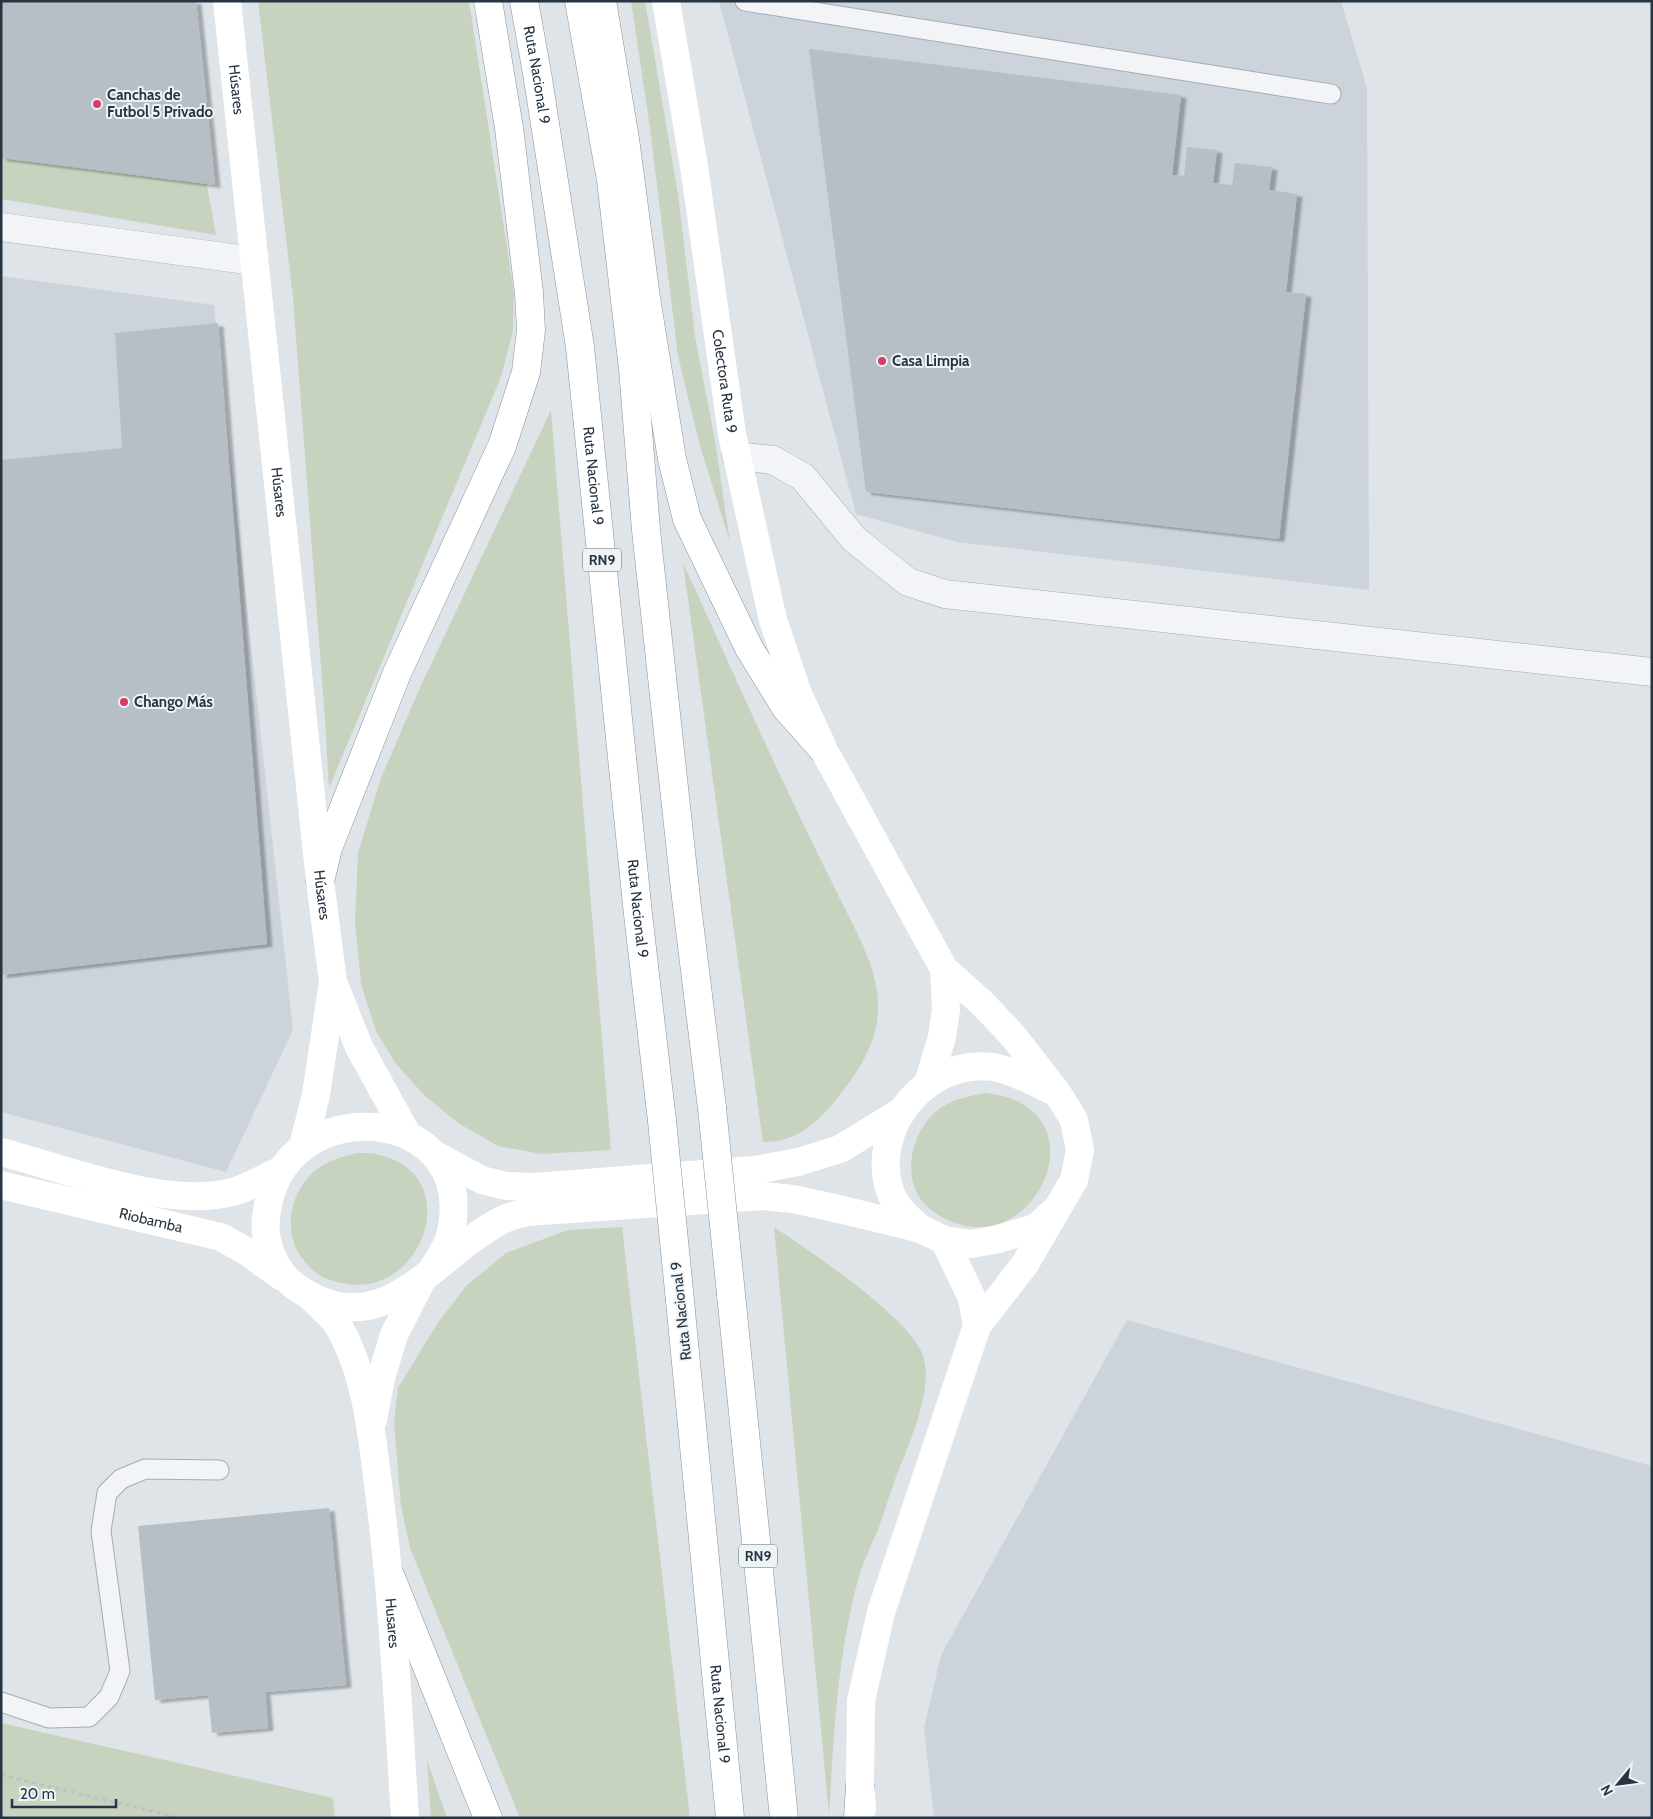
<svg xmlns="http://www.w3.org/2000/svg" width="1653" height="1819" viewBox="0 0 1653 1819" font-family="Cabin,sans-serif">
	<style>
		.built { fill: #cdd3db }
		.green { fill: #c7d3bf }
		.building { fill: #b6bec6; filter: url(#shadow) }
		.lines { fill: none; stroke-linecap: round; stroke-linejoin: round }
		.lane-casing { stroke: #a4acb3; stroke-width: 21 }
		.street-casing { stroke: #a4acb3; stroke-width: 29 }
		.highway-casing { stroke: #8593a0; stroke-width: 29 }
		.path { stroke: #bdc2c8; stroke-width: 3; stroke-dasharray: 4 4; stroke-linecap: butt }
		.lane { stroke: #f2f4f7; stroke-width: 19 }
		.street { stroke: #f2f4f7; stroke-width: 28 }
		.secondary { stroke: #fff; stroke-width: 28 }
		.highway { stroke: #fff; stroke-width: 28 }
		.highway-bridge-casing { stroke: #8593a0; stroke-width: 29; stroke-linecap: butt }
		.highway-bridge { stroke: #fff; stroke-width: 28 }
		.poi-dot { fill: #d43d67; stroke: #eef3f6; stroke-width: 2 }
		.labels { text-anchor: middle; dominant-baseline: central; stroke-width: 4; stroke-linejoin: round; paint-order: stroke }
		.shield { fill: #eef3f6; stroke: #636d77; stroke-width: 1 }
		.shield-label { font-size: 14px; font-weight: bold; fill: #273441 }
		.street-label { font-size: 15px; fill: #273441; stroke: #eef3f6 }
		.poi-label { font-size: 15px; font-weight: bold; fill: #273441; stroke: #eef3f6; text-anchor: start }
	</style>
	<defs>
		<filter id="shadow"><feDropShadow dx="5.5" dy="3" stdDeviation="1" flood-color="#0004"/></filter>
	</defs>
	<rect width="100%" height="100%" fill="#dfe4e9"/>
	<path class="built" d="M719,1H1341L1367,88L1369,590L957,542L856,514Z
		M1,276L214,305L293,1030L226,1172L1,1112Z
		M1127,1320L1652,1466V1818H934L924,1728L941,1655Z"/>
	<path class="green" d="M1,1L175,8L216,235L1,199Z
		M258,1H469L514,293L513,331L501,377L329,788L325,720L293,298Z
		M631,1H645L678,194L695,336L715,441L730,542L700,446L678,356L650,128Z
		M551,410L611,1150L541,1154L498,1146L458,1123L424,1095L396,1064L376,1031L361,984L355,921L358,853L381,778L418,692Z
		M683,563C719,640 753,719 790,796C806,831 824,866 841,901C857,933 877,967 878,1003C880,1041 858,1072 835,1101C816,1124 794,1143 763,1142Z
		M985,1093C992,1094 1000,1095 1007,1097C1104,1129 1020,1278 930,1209C898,1184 910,1128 942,1107C955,1099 969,1096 985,1093Z
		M357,1153C365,1153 373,1153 380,1155C467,1176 422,1301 342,1283C325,1280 312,1273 302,1258C282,1231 290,1191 316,1170C328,1160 342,1157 357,1153Z
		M622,1227L690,1818H520L410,1548L401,1506L394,1423L398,1388L437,1324L466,1286L506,1253L568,1230Z
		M774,1227C810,1251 906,1315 922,1353C936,1387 908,1445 896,1477C890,1493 885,1510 879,1527C872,1544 863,1562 858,1580C837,1657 834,1736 829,1815Z
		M1,1723L333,1798L335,1818H1Z
		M427,1760L447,1818H431Z"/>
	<path class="building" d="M1,1H196L215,185L1,158Z
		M809,49L1181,95L1172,175L1184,176L1187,147L1217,150L1213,183L1232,185L1235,163L1272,167L1269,190L1297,194L1286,292L1306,294L1279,539L866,492Z
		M218,323L267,944L1,975V460L122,448L115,333Z
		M329,1508L346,1685L265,1692L268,1728L212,1733L208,1695L155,1700L138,1526Z"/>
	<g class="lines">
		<defs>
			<path id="lane" d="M745,1L1331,94
				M1,1702L49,1718L89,1717L109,1697L120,1671L101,1531L107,1493L121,1479L145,1469L219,1470"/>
			<path id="street" d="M1,227L254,261
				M736,456L773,460L803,477L854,539L908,582L945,594L1652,672"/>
			<g id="highway">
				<path id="s5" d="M524,1L537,73L580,347L638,914L662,1121"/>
				<path d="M579,1L611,180L633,369L646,530L686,898L712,1108"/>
				<path d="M602,1L625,139L646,298L672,459L687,519L749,648L786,708L825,752"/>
				<path d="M320,881L328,848L397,673L502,446L526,372L531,330L529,293L509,128L488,1"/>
				<path d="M731,1294L784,1818"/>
				<path id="s6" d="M680,1301L730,1818"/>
				<path d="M390,1575L488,1818"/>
				<path d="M858,1818L860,1785"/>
			</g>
		</defs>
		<use href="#lane" class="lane-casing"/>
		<use href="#street" class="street-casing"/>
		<use href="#highway" class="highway-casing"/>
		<path class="path" d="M1,1775L180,1818"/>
		<use href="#lane" class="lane"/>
		<use href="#street" class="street"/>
		<g class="secondary">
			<path id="s1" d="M227,1L320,881L333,982L359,1047L407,1134"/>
			<path id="s2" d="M666,1L694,166L732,434L773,620L798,694L825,752L944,969L984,1005L1014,1037L1058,1094L1074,1120L1080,1150L1074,1180L1025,1264L977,1326L881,1612L861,1701L860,1785L862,1809"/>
			<path d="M928,1084L942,1037L946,1010L944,969"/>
			<path d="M303,1146L316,1095L333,982"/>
			<path d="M1,1152C68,1169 168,1211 236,1191C251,1186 266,1177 281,1170"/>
			<path d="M435,1155L482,1180L506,1186L534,1187L755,1170L798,1162L840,1149L899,1113"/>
			<path id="s3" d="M1,1185L221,1237L246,1251L282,1277"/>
			<path d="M921,1229C908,1218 894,1206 889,1188C871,1126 928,1058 993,1067C1014,1071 1034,1082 1053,1091"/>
			<path d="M944,1240L972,1298L977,1326"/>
			<path d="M433,1269C438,1259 446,1249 449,1239C487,1103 278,1084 266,1218C263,1243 275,1272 296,1287C384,1348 432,1256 502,1220C510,1216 519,1214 527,1212L764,1196L793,1199L839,1209L921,1229L944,1240L971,1244L999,1239L1037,1227L1052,1213"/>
			<path id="s4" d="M313,1299C321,1308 333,1316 339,1327C367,1376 372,1437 379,1492C393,1600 398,1709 405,1818"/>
			<path d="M373,1420L381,1378L394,1335L421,1282"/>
		</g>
		<use href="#highway" class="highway"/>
		<defs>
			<path id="highway-bridge" d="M712,1108L731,1294
				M662,1121L680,1301"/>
		</defs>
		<use href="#highway-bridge" class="highway-bridge-casing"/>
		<use href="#highway-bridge" class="highway-bridge"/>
	</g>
	<g class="poi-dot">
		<circle cx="97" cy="104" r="5"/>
		<circle cx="882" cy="361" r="5"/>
		<circle cx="124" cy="702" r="5"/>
	</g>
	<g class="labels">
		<g class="shield">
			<rect x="583" y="548.5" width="38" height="23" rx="4"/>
			<rect x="739" y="1544.5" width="38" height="23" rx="4"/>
		</g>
		<g class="shield-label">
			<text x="602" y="560">RN9</text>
			<text x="758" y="1556">RN9</text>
		</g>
		<g class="street-label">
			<text stroke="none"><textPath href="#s5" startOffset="75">Ruta Nacional 9</textPath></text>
			<text stroke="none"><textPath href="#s1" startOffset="89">Húsares</textPath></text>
			<text stroke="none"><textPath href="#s2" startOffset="385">Colectora Ruta 9</textPath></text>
			<text stroke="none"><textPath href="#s5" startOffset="480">Ruta Nacional 9</textPath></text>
			<text stroke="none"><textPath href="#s1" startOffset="494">Húsares</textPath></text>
			<text stroke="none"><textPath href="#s1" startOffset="899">Húsares</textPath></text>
			<text stroke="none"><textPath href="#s5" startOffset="915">Ruta Nacional 9</textPath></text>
			<text stroke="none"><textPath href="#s3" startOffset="154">Riobamba</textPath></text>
			<text transform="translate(681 1311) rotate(-96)">Ruta Nacional 9</text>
			<text stroke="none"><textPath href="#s4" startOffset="341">Husares</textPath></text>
			<text stroke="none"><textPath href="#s6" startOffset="415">Ruta Nacional 9</textPath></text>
		</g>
		<g class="poi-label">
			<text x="107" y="95">Canchas de<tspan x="107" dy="17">Futbol 5 Privado</tspan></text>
			<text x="892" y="361">Casa Limpia</text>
			<text x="134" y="702">Chango Más</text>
		</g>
	</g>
	<rect width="1653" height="1819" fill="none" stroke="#273441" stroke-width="5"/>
	<g transform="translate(1618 1784) rotate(241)" stroke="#eef3f6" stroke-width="4" paint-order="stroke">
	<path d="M0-4L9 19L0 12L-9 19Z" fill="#273441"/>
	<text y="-8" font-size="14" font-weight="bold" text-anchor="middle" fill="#273441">N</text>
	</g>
	<path d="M12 1799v8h104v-8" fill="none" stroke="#273441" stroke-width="2.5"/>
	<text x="20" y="1799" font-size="15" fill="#273441" stroke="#eef3f6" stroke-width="4" paint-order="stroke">20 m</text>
</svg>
